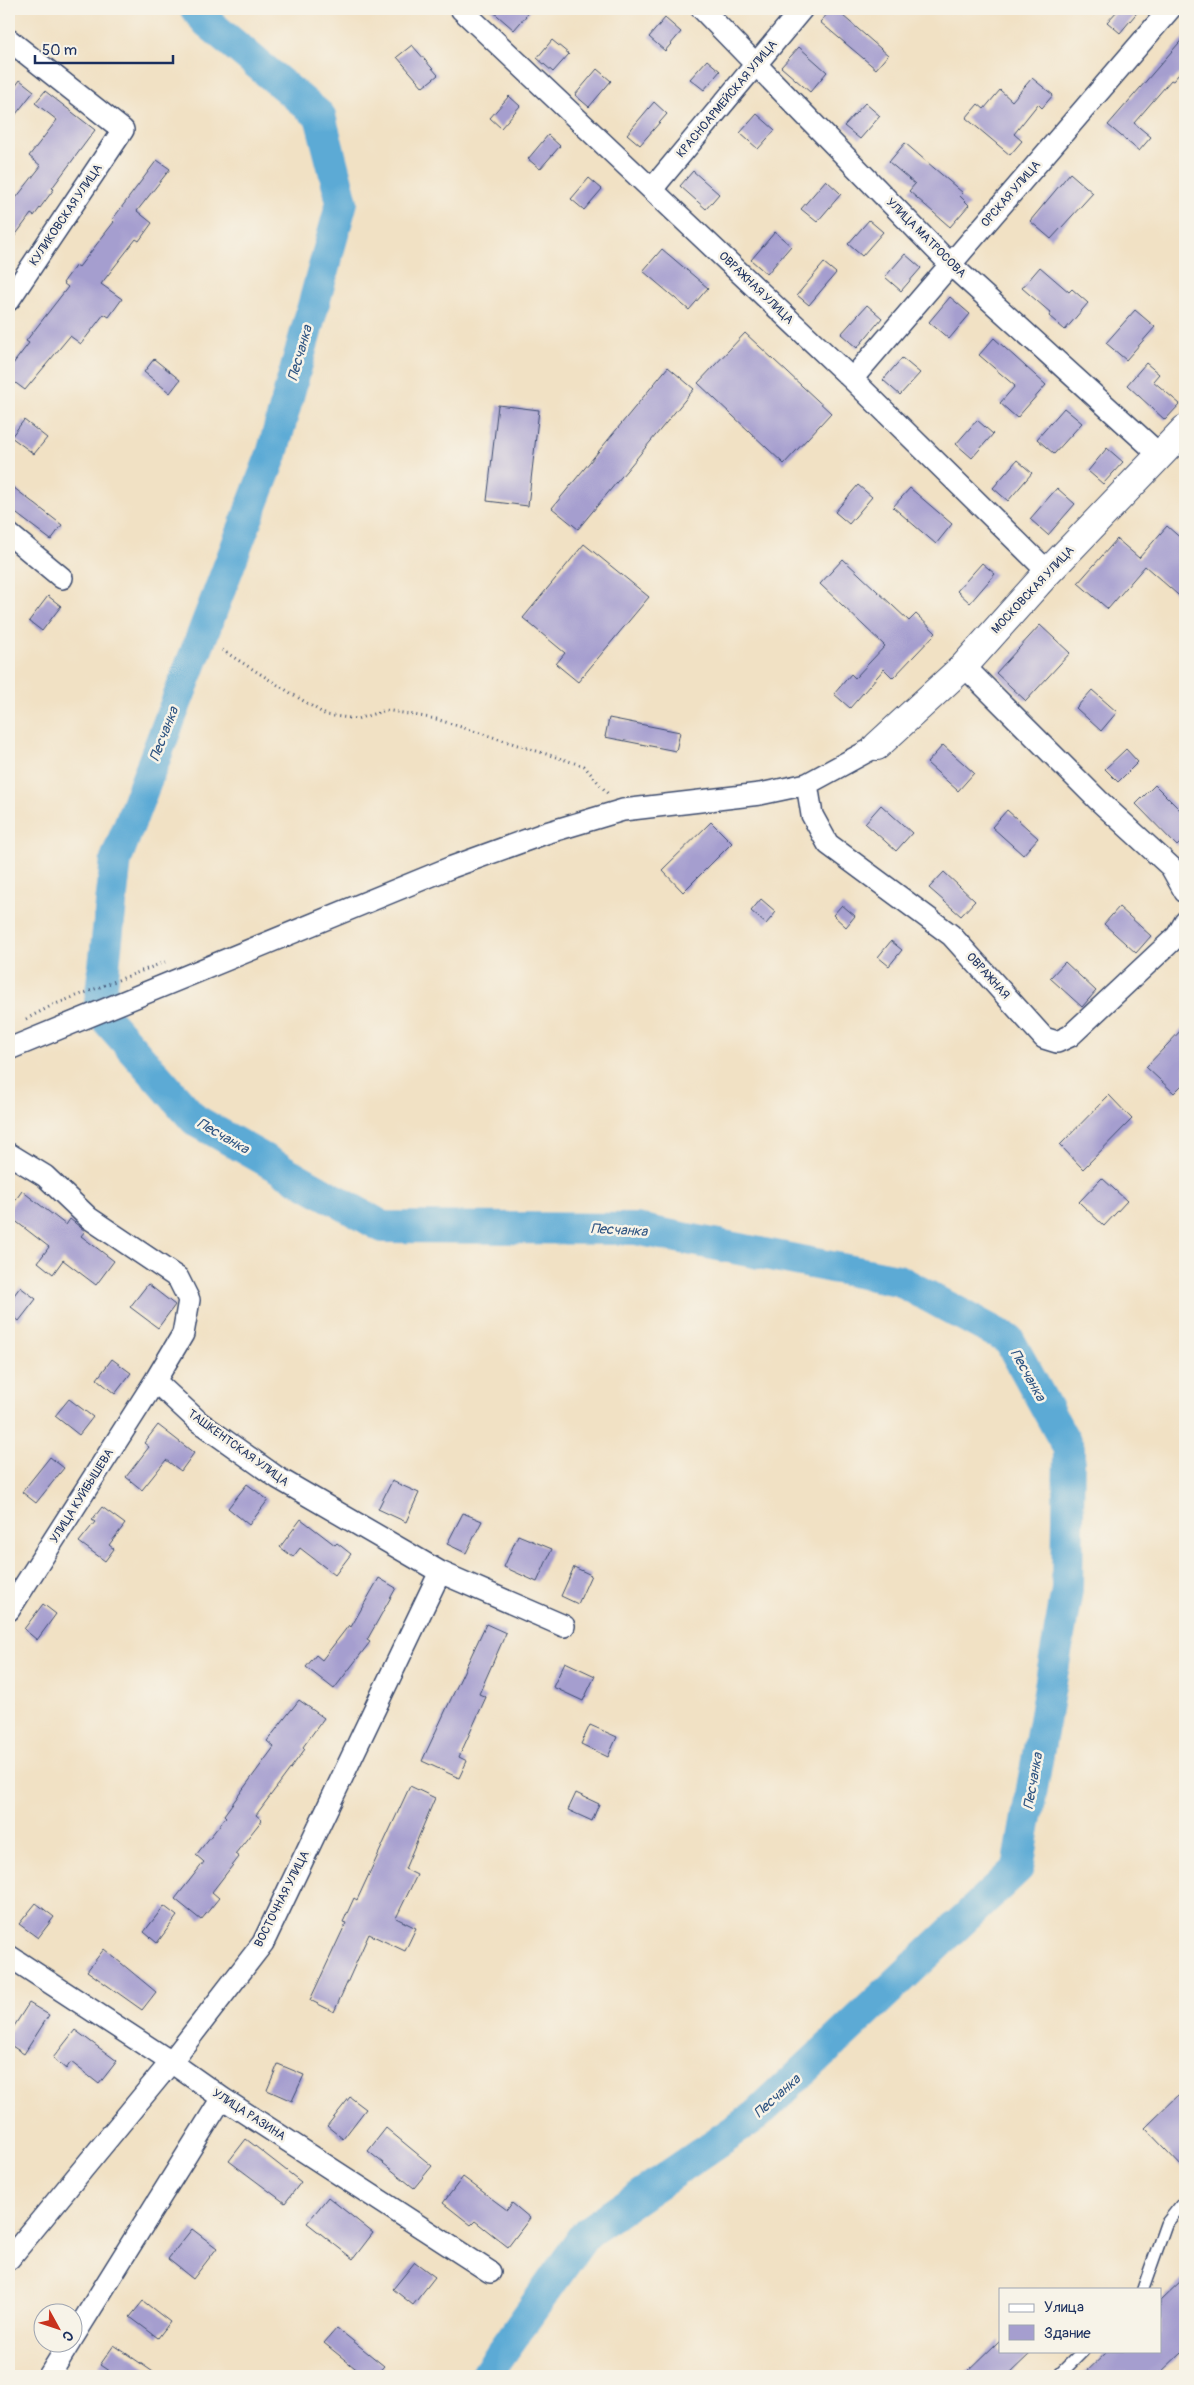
<svg xmlns="http://www.w3.org/2000/svg" width="1194" height="2385" viewBox="0 0 1194 2385" font-family="Pangolin,sans-serif">
	<style>
		.lines { fill: none; stroke-linecap: round; stroke-linejoin: round }
		.river { stroke: #5baad5; stroke-width: 32 }
		.building { fill: #a59ecf }
		.lane-casing { stroke: #3b4a6d; stroke-width: 14 }
		.street-casing { stroke: #3b4a6d; stroke-width: 24 }
		.secondary-casing { stroke: #3b4a6d; stroke-width: 30 }
		.path { stroke: #3b4a6d; stroke-width: 3; stroke-dasharray: 1 4; stroke-linecap: butt }
		.lane { stroke: #fff; stroke-width: 11 }
		.street { stroke: #fff; stroke-width: 21 }
		.secondary { stroke: #fff; stroke-width: 28 }
		.labels { text-anchor: middle; dominant-baseline: central; stroke-width: 5; stroke-linejoin: round; paint-order: stroke }
		.street-label { font-size: 12px; fill: #1b2f5e; stroke: #f7f3e8 }
		.water-label { font-size: 14px; font-style: italic; fill: #2e5482; stroke: #f7f3e8 }
	</style>
	<rect width="100%" height="100%" fill="#f7f3e8"/>
	<filter id="ink" filterUnits="userSpaceOnUse"><feTurbulence type="fractalNoise" baseFrequency=".02" numOctaves="2"/><feDisplacementMap in="SourceGraphic" scale="10" xChannelSelector="R" yChannelSelector="G"/><feConvolveMatrix kernelMatrix="1 2 1 2 8 2 1 2 1" color-interpolation-filters="sRGB"/></filter>
	<filter id="wash" filterUnits="userSpaceOnUse"><feTurbulence type="fractalNoise" baseFrequency=".0096" numOctaves="4" result="noise"/><feDisplacementMap in="SourceGraphic" scale="20" xChannelSelector="R" yChannelSelector="G"/><feGaussianBlur stdDeviation="1.12" result="paint"/><feColorMatrix in="noise" values="0 0 0 0 0 0 0 0 0 0 0 0 0 0 0 0 0 1.4 0 .05"/><feComposite in="paint" operator="in"/></filter>
	<g filter="url(#wash)">
		<rect width="100%" height="100%" fill="#f1e1c4"/>
		<g class="lines">
			<path class="river" d="M196,9L207,22L320,116L342,202L272,454L116,859L99,1011L195,1120L383,1227L636,1229L898,1280L1009,1340L1069,1449L1067,1590L1018,1868L757,2115L587,2232L488,2372V2376"/>
		</g>
		<g id="blocks">
			<path class="building" d="M490,9H532L514,30Z
				M832,9H835L888,55L876,69L820,22Z
				M1119,9H1140L1120,33L1107,22Z
				M665,18L681,32L665,51L649,37Z
				M1185,36V67L1173,81L1171,80L1134,123L1151,137L1139,151L1108,125Z
				M552,40L569,54L553,72L537,58Z
				M412,45L438,75L423,87L397,57Z
				M799,47L827,72L810,92L781,67Z
				M707,60L720,71L704,90L690,79Z
				M597,69L611,81L589,107L575,95Z
				M1032,78L1053,95L1042,108L1038,104L1014,134L1022,141L1010,155L966,118L978,104L984,109L1000,90L1012,101Z
				M20,80L34,91L9,123V95Z
				M45,91L95,130L52,188L54,189L34,216L31,214L9,244V207L41,166L29,156L57,120L35,103Z
				M509,96L520,106L501,128L490,118Z
				M654,102L667,114L640,145L627,134Z
				M865,103L880,116L860,139L844,126Z
				M757,114L775,130L758,149L740,133Z
				M548,135L560,146L540,169L528,159Z
				M905,143L963,193L960,196L969,205L950,227L909,191L915,184L889,162Z
				M157,160L170,169L137,211L152,223L139,241L136,239L101,284L122,299L109,317L104,314L81,344L70,336L25,390L9,378V369L29,343L26,341L68,287L63,283L76,265L79,267L114,222L112,220Z
				M693,171L719,194L706,209L680,186Z
				M1070,173L1093,193L1051,239L1030,221Z
				M589,178L602,189L584,210L571,199Z
				M826,180L841,194L817,222L801,209Z
				M869,220L883,232L862,256L848,244Z
				M775,232L791,246L767,274L751,260Z
				M662,249L708,288L689,310L643,271Z
				M905,254L921,268L901,291L885,277Z
				M824,263L836,273L809,305L797,295Z
				M1040,267L1069,292L1072,289L1088,303L1065,330L1049,316L1051,313L1022,288Z
				M950,297L970,314L949,339L929,322Z
				M867,305L882,318L857,348L841,334Z
				M1135,310L1155,327L1126,360L1106,343Z
				M745,333L831,413L784,464L698,383Z
				M994,338L1046,385L1017,418L1000,403L1015,386L979,355Z
				M902,358L920,373L900,395L883,380Z
				M154,359L180,380L170,393L144,372Z
				M1146,363L1159,374L1153,381L1180,404L1165,420L1127,385Z
				M668,367L694,389L578,529L552,508Z
				M498,405L539,410L528,506L487,501Z
				M1064,408L1082,423L1054,454L1037,439Z
				M24,420L47,438L34,454L11,437Z
				M977,420L993,434L972,458L956,444Z
				M1107,448L1123,462L1103,484L1088,471Z
				M1017,460L1032,473L1008,501L993,488Z
				M9,484L62,525L51,540L9,508Z
				M858,485L872,497L849,524L835,512Z
				M910,488L952,524L936,544L893,507Z
				M1057,488L1075,504L1048,535L1030,519Z
				M1167,526L1185,542V601L1145,566L1108,609L1078,583L1117,539L1139,558Z
				M584,544L649,597L578,682L556,664L565,653L523,618Z
				M843,559L909,621L916,614L936,633L893,678L884,669L850,708L834,694L851,674L855,678L885,646L820,584Z
				M982,563L995,574L970,603L957,591Z
				M48,596L61,606L42,631L29,621Z
				M1040,625L1070,653L1026,701L996,673Z
				M1092,690L1117,712L1101,731L1076,708Z
				M609,718L680,732L676,751L605,737Z
				M943,745L974,773L958,791L927,763Z
				M1126,749L1138,762L1118,782L1105,769Z
				M1155,785L1185,815V838L1177,846L1136,804Z
				M881,805L912,833L896,851L865,823Z
				M1007,810L1038,838L1023,855L992,827Z
				M711,822L732,843L683,892L662,870Z
				M944,872L975,901L961,916L929,888Z
				M761,899L776,912L766,924L751,911Z
				M842,905L855,916L846,927L833,915Z
				M1119,907L1151,936L1136,953L1104,924Z
				M891,941L902,950L889,966L878,957Z
				M1065,962L1096,991L1082,1007L1050,978Z
				M1185,1026V1082L1174,1093L1146,1067Z
				M1109,1095L1132,1119L1083,1169L1060,1145Z
				M1102,1178L1127,1201L1104,1226L1079,1202Z
				M22,1191L66,1225L70,1219L85,1231L81,1236L114,1261L96,1285L63,1260L53,1274L38,1262L49,1247L9,1216V1209Z
				M148,1284L175,1305L158,1328L130,1307Z
				M20,1287L36,1299L19,1321L9,1313V1302Z
				M112,1359L131,1373L115,1394L97,1379Z
				M69,1399L93,1417L79,1435L55,1416Z
				M158,1425L194,1453L181,1471L166,1460L142,1490L126,1477L149,1447L144,1443Z
				M50,1457L64,1468L36,1503L22,1492Z
				M392,1481L419,1493L406,1522L378,1509Z
				M247,1484L268,1500L249,1525L228,1508Z
				M102,1507L125,1524L109,1545L114,1549L105,1561L79,1542L95,1522L92,1520Z
				M463,1513L482,1521L466,1553L447,1544Z
				M301,1519L335,1545L337,1543L351,1554L335,1575L300,1548L293,1557L280,1547Z
				M518,1535L552,1549L537,1582L504,1567Z
				M574,1567L591,1575L578,1604L561,1596Z
				M379,1578L396,1588L367,1640L370,1642L334,1689L306,1667L316,1655L322,1660L349,1625L351,1627Z
				M43,1604L56,1614L37,1640L24,1629Z
				M486,1624L506,1633L479,1694L486,1697L459,1757L467,1761L459,1778L422,1761Z
				M565,1662L595,1676L583,1701L553,1687Z
				M299,1700L324,1718L303,1747L305,1749L256,1815L262,1820L235,1854L239,1857L212,1892L219,1898L201,1920L175,1899L204,1862L196,1855L226,1817L224,1815L274,1747L267,1741Z
				M590,1725L617,1737L608,1757L581,1744Z
				M410,1786L435,1798L405,1869L417,1875L396,1918L416,1928L405,1951L369,1934L334,2012L310,2000L346,1923L343,1922L354,1898L357,1900Z
				M576,1793L599,1804L592,1821L568,1810Z
				M36,1903L54,1917L38,1938L19,1924Z
				M164,1906L177,1916L157,1943L144,1932Z
				M104,1949L156,1992L142,2010L87,1971Z
				M29,2003L49,2015L24,2054L9,2044V2034Z
				M75,2030L117,2061L99,2084L71,2062L66,2069L53,2058Z
				M278,2064L304,2075L292,2101L267,2090Z
				M1185,2089V2170L1145,2128Z
				M350,2097L366,2109L343,2139L327,2126Z
				M386,2128L432,2166L414,2188L368,2151Z
				M246,2139L301,2182L285,2203L229,2161Z
				M463,2177L507,2210L512,2203L530,2218L508,2247L475,2221L471,2225L443,2203Z
				M328,2197L373,2233L353,2259L307,2223Z
				M192,2229L217,2248L193,2279L168,2259Z
				M415,2262L435,2277L413,2305L393,2289Z
				M1185,2277V2349L1183,2351L1157,2376H1082L1108,2351H1160V2301Z
				M143,2301L170,2322L158,2338L130,2317Z
				M337,2328L384,2366L375,2376H365L324,2343Z
				M1000,2340V2351H1033L1007,2376H963Z
				M114,2345L159,2376H116L100,2365Z"/>
		</g>
	</g>
	<g filter="url(#ink)">
		<use href="#blocks" fill-opacity="0" stroke="#3b4a6d" stroke-width="1"/>
		<g class="lines">
			<defs>
				<path id="lane" d="M1143,2289L1166,2224L1185,2200
					M1058,2376L1083,2351"/>
				<path id="street" d="M461,9L852,379L1048,572
					M702,9L951,265L1161,456
					M9,40L123,130L9,300
					M652,189L802,9
					M852,379L1170,9
					M9,534L62,578
					M964,666L1098,800L1171,867L1185,892
					M807,784L812,815L828,844L951,935L1044,1038L1057,1042L1070,1036L1177,936L1185,922
					M9,1049L452,867L546,833L623,810L760,794L807,784L877,746
					M9,1154L45,1176L89,1218L178,1278L189,1300L183,1334L155,1381L199,1422L278,1478L440,1572L564,1626
					M9,1610L155,1381
					M9,1956L171,2062L222,2098L490,2272
					M9,2259L171,2062L263,1943L440,1572
					M72,2339L222,2098
					M49,2376L70,2342"/>
				<path id="secondary" d="M877,746L964,666L1048,572L1185,429"/>
			</defs>
			<use href="#lane" class="lane-casing"/>
			<use href="#street" class="street-casing"/>
			<use href="#secondary" class="secondary-casing"/>
			<path class="path" d="M222,650L326,715L357,719L386,710L436,719L584,766L609,795
				M26,1019L53,1005L165,962"/>
			<use href="#lane" class="lane"/>
			<use href="#street" class="street"/>
			<use href="#secondary" class="secondary"/>
		</g>
	</g>
	<g class="labels">
		<g class="street-label">
			<text transform="translate(727 99) rotate(-50)">КРАСНОАРМЕЙСКАЯ УЛИЦА</text>
			<text transform="translate(1011 194) rotate(-49)">ОРСКАЯ УЛИЦА</text>
			<text transform="translate(66 215) rotate(-56)">КУЛИКОВСКАЯ УЛИЦА</text>
			<text transform="translate(926 238) rotate(45)">УЛИЦА МАТРОСОВА</text>
			<text transform="translate(756 288) rotate(44)">ОВРАЖНАЯ УЛИЦА</text>
			<text transform="translate(1033 590) rotate(-47)">МОСКОВСКАЯ УЛИЦА</text>
			<text transform="translate(988 976) rotate(48)">ОВРАЖНАЯ</text>
			<text transform="translate(238 1448) rotate(36)">ТАШКЕНТСКАЯ УЛИЦА</text>
			<text transform="translate(82 1496) rotate(-58)">УЛИЦА КУЙБЫШЕВА</text>
			<text transform="translate(282 1899) rotate(-63)">ВОСТОЧНАЯ УЛИЦА</text>
			<text transform="translate(249 2115) rotate(33)">УЛИЦА РАЗИНА</text>
		</g>
		<g class="water-label">
			<text transform="translate(300 353) rotate(-74)">Песчанка</text>
			<text transform="translate(164 734) rotate(-69)">Песчанка</text>
			<text transform="translate(223 1136) rotate(30)">Песчанка</text>
			<text transform="translate(619 1230) rotate(3)">Песчанка</text>
			<text transform="translate(1028 1375) rotate(61)">Песчанка</text>
			<text transform="translate(1033 1781) rotate(-80)">Песчанка</text>
			<text transform="translate(777 2096) rotate(-42)">Песчанка</text>
		</g>
	</g>
	<rect width="1194" height="2385" fill="none" stroke="#f7f3e8" stroke-width="30"/>
	<rect x="999" y="2288" width="162" height="65" fill="#f7f3e8" stroke="#9fa5b1"/>
	<rect x="1009" y="2304" width="25" height="8" fill="#ffffff" stroke="#9fa5b1"/>
	<text x="1044" y="2312" font-size="15" fill="#1b2f5e">Улица</text>
	<rect x="1009" y="2325" width="25" height="15" fill="#a59ecf" stroke="#9fa5b1"/>
	<text x="1044" y="2338" font-size="15" fill="#1b2f5e">Здание</text>
	<g transform="translate(58 2328) rotate(130)"><circle r="24" fill="#f7f3e8" stroke="#9fa5b1"/>
	<path d="M0-4L9 19L0 12L-9 19Z" fill="#c8321e"/>
	<text y="-8" font-size="14" font-weight="bold" text-anchor="middle" fill="#1b2f5e">С</text>
	</g>
	<path d="M35 55v8h138v-8" fill="none" stroke="#1b2f5e" stroke-width="2.5"/>
	<text x="42" y="55" font-size="15" fill="#1b2f5e" stroke="#f7f3e8" stroke-width="4" paint-order="stroke">50 m</text>
</svg>
